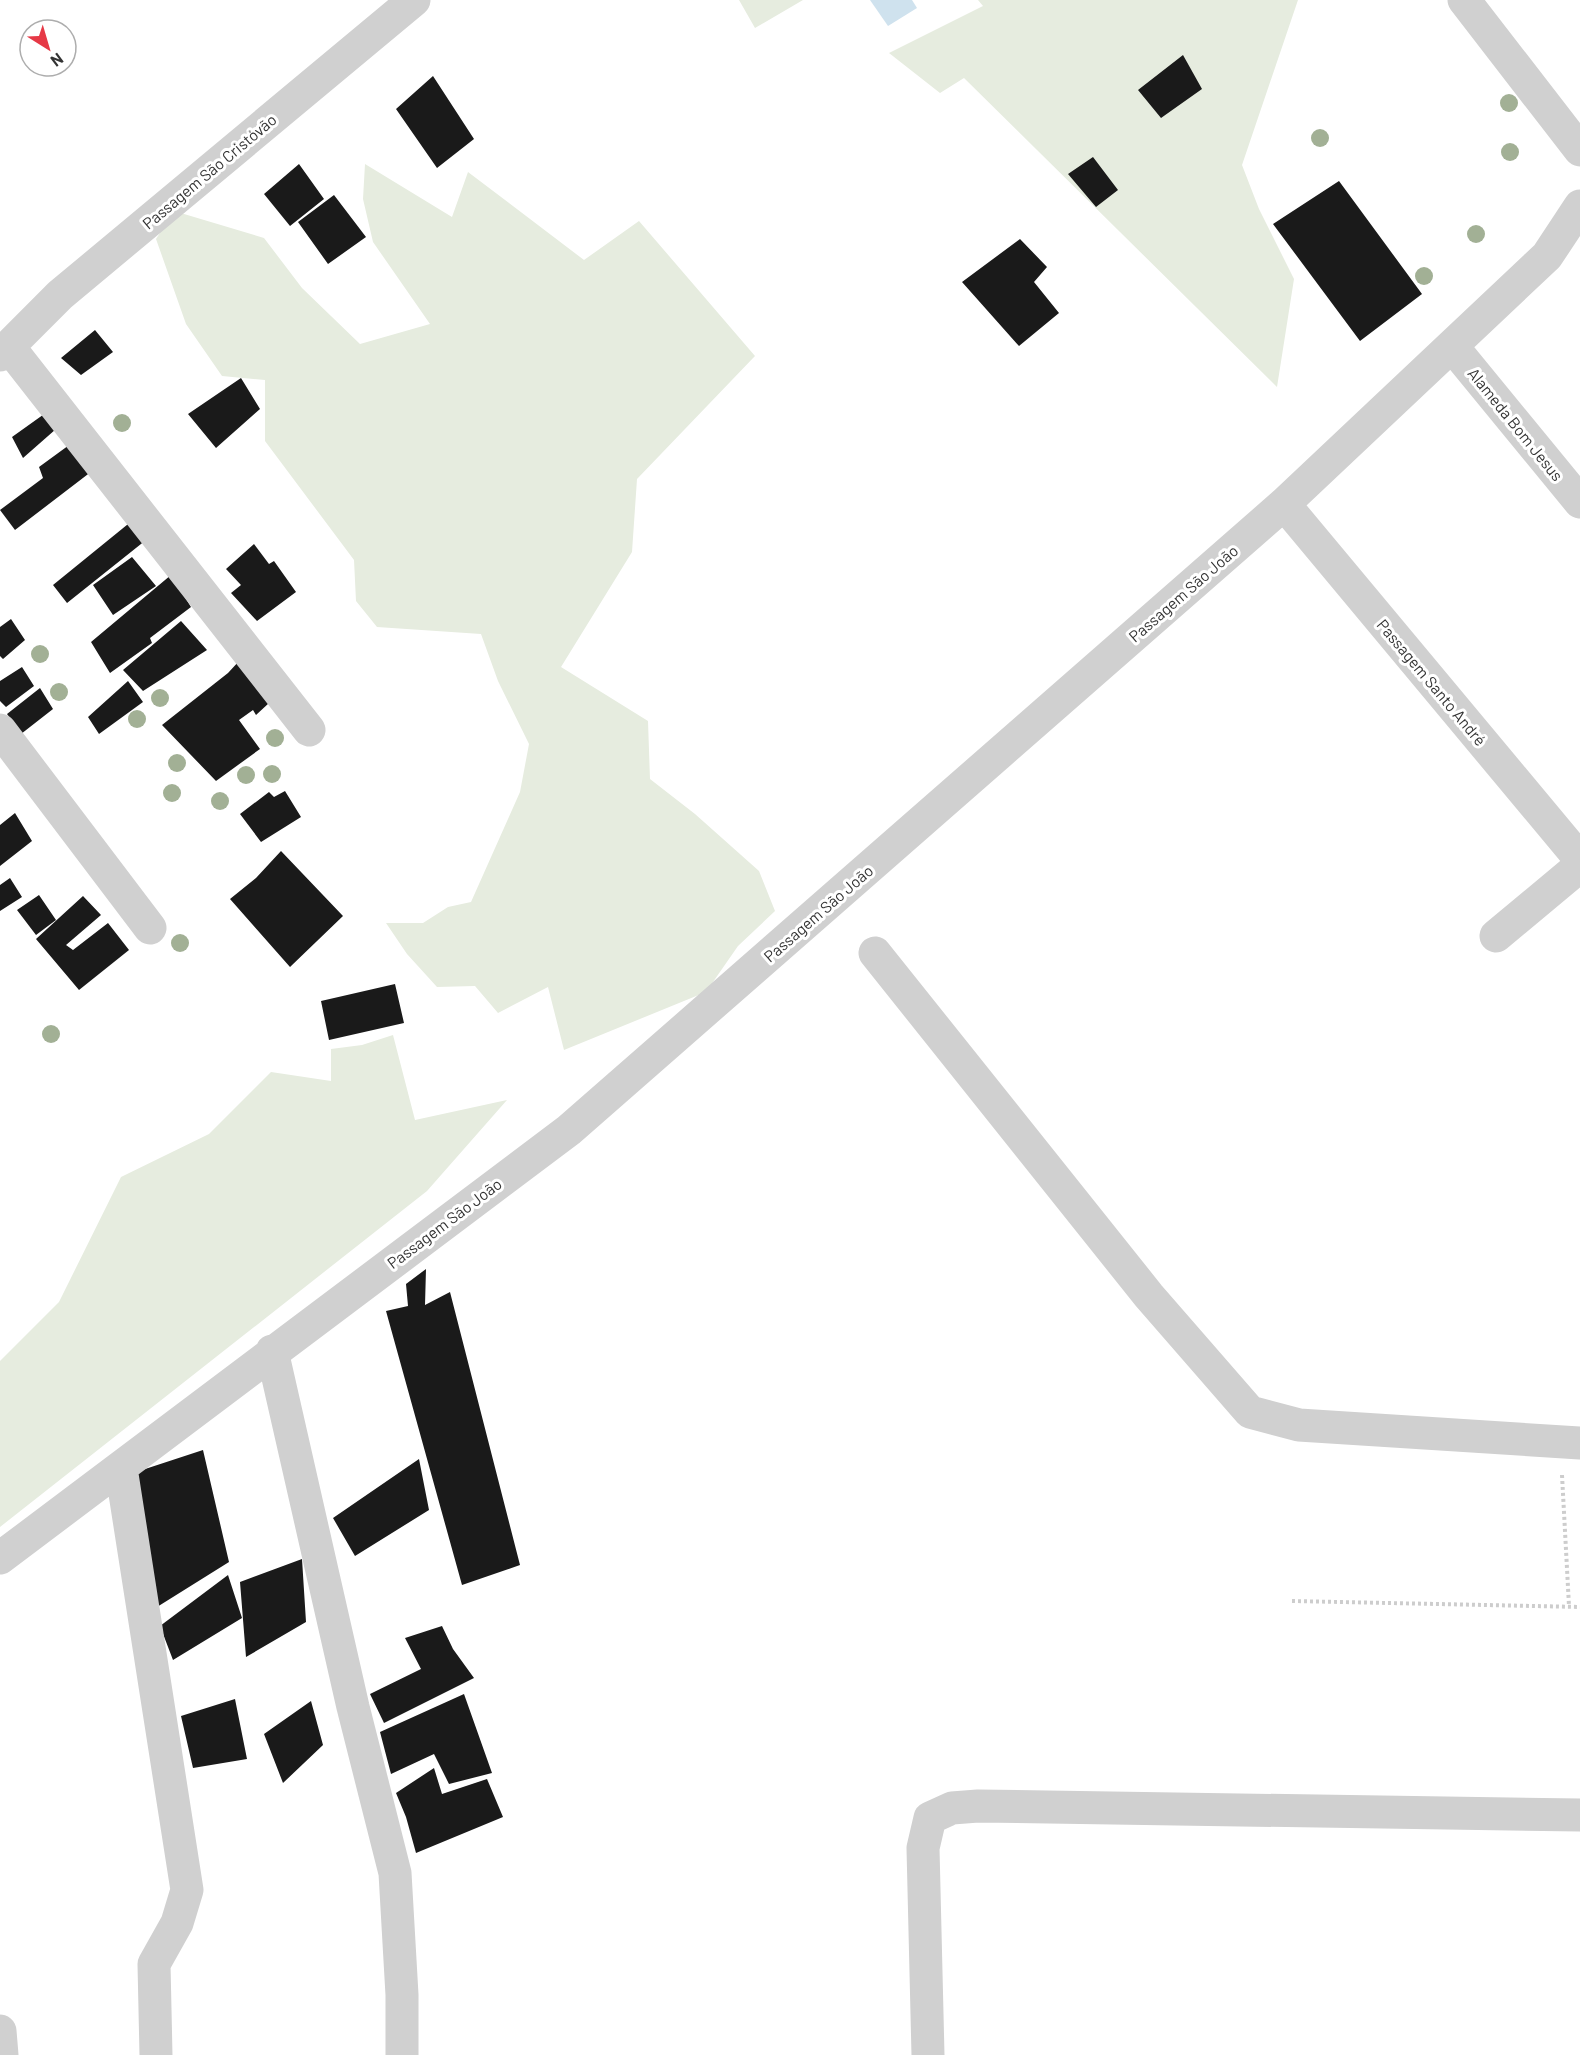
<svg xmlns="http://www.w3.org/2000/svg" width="1580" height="2055" viewBox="0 0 1580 2055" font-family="Barlow,sans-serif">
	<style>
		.green { fill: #e6ecdf }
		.water { fill: #cfe2ee }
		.building { fill: #1a1a1a }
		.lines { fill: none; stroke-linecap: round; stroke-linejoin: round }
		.path { stroke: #cdcdcd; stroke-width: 4; stroke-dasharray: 3 3; stroke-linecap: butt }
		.street { stroke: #d0d0d0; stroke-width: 33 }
		.tree { fill: #a2b095 }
		.labels { text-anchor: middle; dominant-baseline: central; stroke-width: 6; stroke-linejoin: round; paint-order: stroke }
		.street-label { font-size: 16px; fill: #333; stroke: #fff }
	</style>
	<rect width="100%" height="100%" fill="#fff"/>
	<path class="green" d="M739,0H803L755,28Z
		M978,0H1298L1242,165L1259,209L1294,279L1277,387L964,78L940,93L889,53L983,6Z
		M365,164L452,217L468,172L584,260L639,221L755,356L637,479L632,552L561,667L648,721L650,779L695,814L759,871L775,911L738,946L706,992L564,1050L548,987L498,1013L475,986L437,987L407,954L386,923H423L448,907L471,902L520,792L529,744L498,681L481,634L377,627L356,601L354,560L265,441V380L222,376L186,324L156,239L174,211L264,238L302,288L360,344L430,324L373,242L363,199Z
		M393,1035L415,1120L507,1100L427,1191L0,1527V1361L59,1302L121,1177L209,1134L271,1072L331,1081V1049L362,1045Z"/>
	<path class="water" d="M870,0H912L917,8L888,26Z"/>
	<path class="building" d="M1183,55L1202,89L1161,118L1138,90Z
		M433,76L474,139L437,168L396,109Z
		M1093,157L1118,190L1096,207L1068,174Z
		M299,164L324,199L290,226L264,194Z
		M1339,181L1422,294L1360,341L1273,224Z
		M334,195L366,237L328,264L298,222Z
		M1020,239L1047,267L1034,282L1059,313L1019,346L962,282Z
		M95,330L113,352L81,375L61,358Z
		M241,378L260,409L216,448L188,414Z
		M47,412L56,429L23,458L12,437Z
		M76,440L96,468L15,530L0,510L43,478L39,467Z
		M133,520L146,540L67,603L53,585Z
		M254,544L269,564L274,561L296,592L257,621L231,593L241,585L226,569Z
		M132,557L156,586L113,615L93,585Z
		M171,575L191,607L150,638L152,643L110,673L91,642Z
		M11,619L25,640L3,659L0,656V627Z
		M181,621L207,650L143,691L123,670Z
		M240,660L269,703L256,715L253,710L239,720L260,749L216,781L162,725L228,673Z
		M22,667L34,686L6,707L0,701V681Z
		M128,681L143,702L99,734L88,717Z
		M40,688L53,709L21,734L7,714Z
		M285,791L301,817L261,842L240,814L269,792L274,797Z
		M15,813L32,841L0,866V825Z
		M281,851L343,916L290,967L230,899L256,878Z
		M10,878L22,897L0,911V885Z
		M39,895L56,920L36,935L17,910Z
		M83,896L101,915L66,945L73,950L108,923L129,950L79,990L36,939Z
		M395,984L404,1023L329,1040L321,1001Z
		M426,1269L425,1305L450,1292L520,1565L462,1585L386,1311L408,1306L406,1284Z
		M203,1450L229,1562L157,1607L136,1472Z
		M419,1459L429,1510L355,1556L333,1518Z
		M302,1559L306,1622L246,1657L240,1582Z
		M228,1575L242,1618L173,1660L160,1626Z
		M442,1626L453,1649L474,1678L384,1723L370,1694L421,1669L405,1638Z
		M464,1694L492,1773L449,1784L434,1754L391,1774L380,1732Z
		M235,1699L247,1759L193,1768L181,1716Z
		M311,1701L323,1745L283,1783L264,1734Z
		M434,1768L442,1794L487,1779L503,1817L416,1853L406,1817L396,1793Z"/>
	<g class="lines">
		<path class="path" d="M1562,1475L1569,1606
			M1292,1601L1580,1607"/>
		<path class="street" d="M1464,0L1580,150
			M1452,346L1580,502
			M9,347L309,730
			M0,355L60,295L414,0
			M1284,504L1580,859
			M0,730L150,928
			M1496,936L1580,866
			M875,953L1149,1296L1250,1412L1299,1425L1580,1443
			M272,1351L353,1707L395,1873L402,1995V2055
			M121,1468L187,1890L177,1923L154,1964L156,2055
			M0,1558L569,1130L1284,504L1547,256L1580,206
			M0,2031L2,2055
			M928,2055L923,1848L930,1818L952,1808L978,1806L1580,1815"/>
	</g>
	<g class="tree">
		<circle cx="1509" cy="103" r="9"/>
		<circle cx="1320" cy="138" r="9"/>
		<circle cx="1510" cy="152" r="9"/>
		<circle cx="1476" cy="234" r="9"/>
		<circle cx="1424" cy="276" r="9"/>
		<circle cx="122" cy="423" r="9"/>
		<circle cx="40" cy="654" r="9"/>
		<circle cx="59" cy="692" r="9"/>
		<circle cx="160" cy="698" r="9"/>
		<circle cx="137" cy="719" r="9"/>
		<circle cx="275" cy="738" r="9"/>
		<circle cx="177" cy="763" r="9"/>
		<circle cx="272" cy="774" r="9"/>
		<circle cx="246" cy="775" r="9"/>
		<circle cx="172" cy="793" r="9"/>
		<circle cx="220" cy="801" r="9"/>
		<circle cx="180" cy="943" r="9"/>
		<circle cx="51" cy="1034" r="9"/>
	</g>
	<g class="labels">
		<g class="street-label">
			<text transform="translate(209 171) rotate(-40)">Passagem São Cristóvão</text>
			<text transform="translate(1516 424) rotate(51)">Alameda Bom Jesus</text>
			<text transform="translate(1183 593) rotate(-41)">Passagem São João</text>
			<text transform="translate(1432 682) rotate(50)">Passagem Santo André</text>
			<text transform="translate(818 913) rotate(-41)">Passagem São João</text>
			<text transform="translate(444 1223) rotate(-37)">Passagem São João</text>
		</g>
	</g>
	<g transform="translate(48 48) rotate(143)"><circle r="28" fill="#ffffff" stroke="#adadad" stroke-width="1.5"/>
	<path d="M0-4.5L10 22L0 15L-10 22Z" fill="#e63946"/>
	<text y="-9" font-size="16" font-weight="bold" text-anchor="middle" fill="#333333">N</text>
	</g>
</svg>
